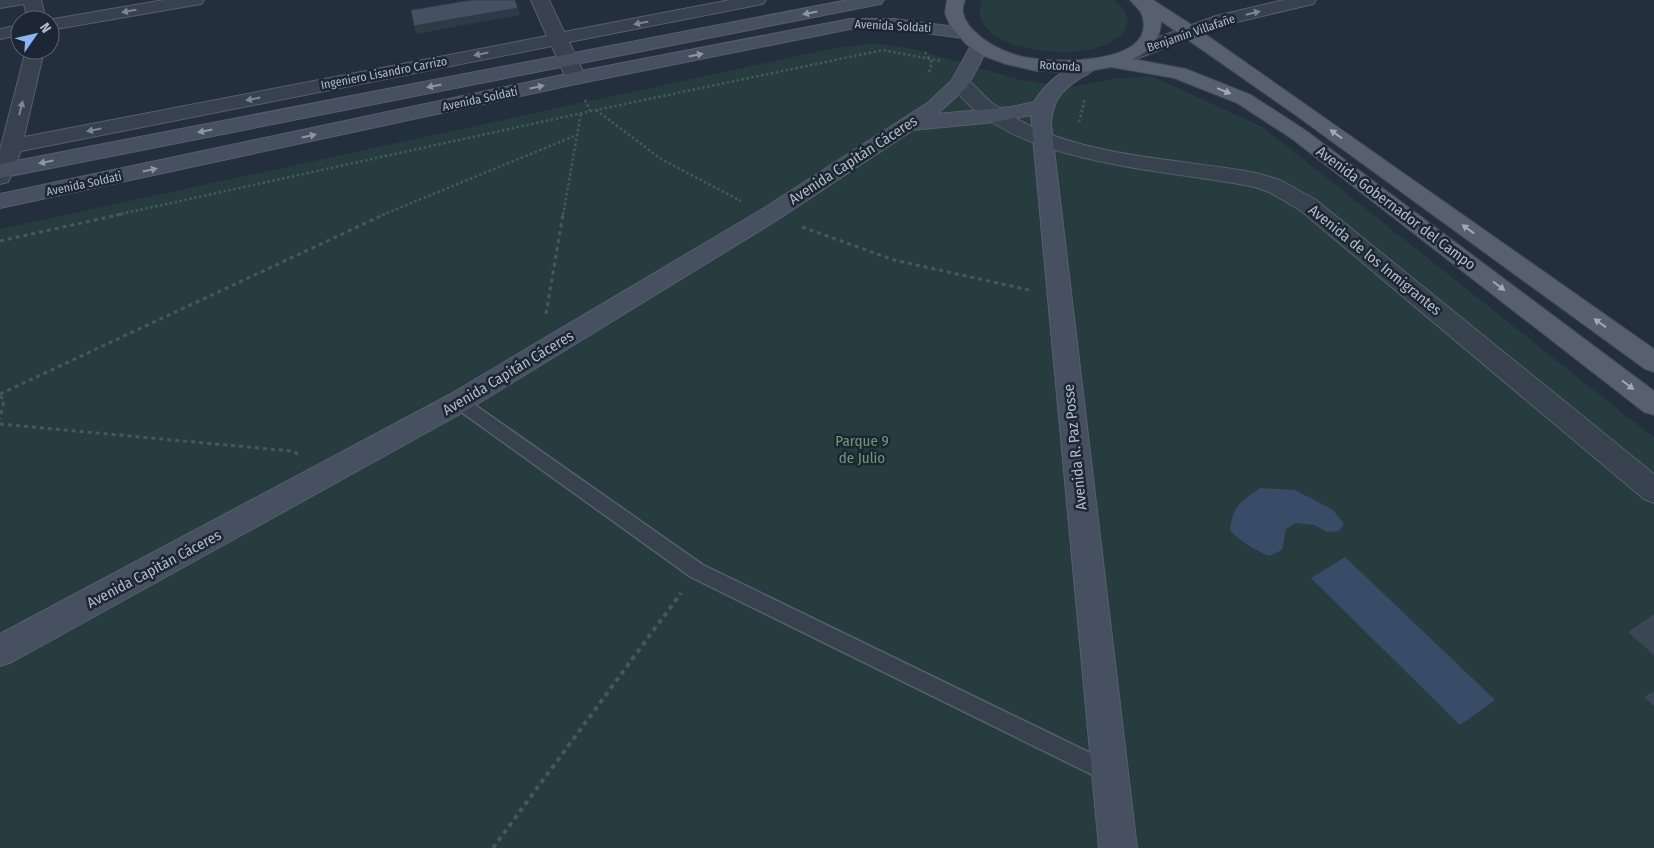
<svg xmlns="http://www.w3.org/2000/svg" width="1654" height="848" font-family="'Fira Sans Condensed',sans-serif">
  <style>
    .green { fill: #263c3f }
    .water { fill: #394c67 }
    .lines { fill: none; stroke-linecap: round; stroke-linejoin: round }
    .lane-casing { stroke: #565f6c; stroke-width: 3 }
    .street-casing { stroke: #565f6c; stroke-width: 2 }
    .secondary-casing { stroke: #565f6c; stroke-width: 2 }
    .primary-casing { stroke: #414a57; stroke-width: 2 }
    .path-far2 { stroke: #44595c; stroke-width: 2.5; stroke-dasharray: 2.5 2.5; stroke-linecap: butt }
    .path-far1 { stroke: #44595c; stroke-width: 3; stroke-dasharray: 4 4; stroke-linecap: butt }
    .path { stroke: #44595c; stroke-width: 4; stroke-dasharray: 4.5 4.5; stroke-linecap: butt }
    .lane { fill: #38414e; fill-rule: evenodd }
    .street { fill: #38414e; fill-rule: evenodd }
    .secondary { fill: #465061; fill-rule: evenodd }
    .primary { fill: #56606e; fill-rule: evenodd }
    .wall { fill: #3b4654 }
    .shaded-wall { fill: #303945 }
    .building { fill: #455162; stroke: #303945 }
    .oneway { fill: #7c8592 }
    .oneway2 { fill: #8e96a5 }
    .oneway3 { fill: #a1aab7 }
    .labels { text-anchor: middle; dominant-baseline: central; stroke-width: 5; stroke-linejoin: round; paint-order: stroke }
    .far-street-label { font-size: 12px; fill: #b4bcc9; stroke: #1d2633 }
    .street-label { font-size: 15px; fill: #b4bcc9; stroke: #1d2633 }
    .park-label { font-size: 15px; fill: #6b9a76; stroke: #1d2633 }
  </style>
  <rect width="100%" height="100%" fill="#242f3e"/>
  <g class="green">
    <path d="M982,0H1115L1124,9L1128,22C1126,26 1125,32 1121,35C1088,68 961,51 982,0Z"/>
    <path d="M873,43L914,49L1021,80L1072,87L1111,79L1152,76L1264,128L1654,438V848H0V229L830,49Z"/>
  </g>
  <g class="water">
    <path d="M1261,488L1295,490L1333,510L1344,524L1339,531L1327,532L1314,525L1296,523L1286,529L1282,550L1269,556C1254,549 1241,543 1230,530C1233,505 1241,501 1261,488Z"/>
    <path d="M1345,557L1495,700L1460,725L1311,578Z"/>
  </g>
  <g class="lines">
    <defs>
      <path id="lane" d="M459,396L465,398L703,565L1117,766L1121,773L1117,780L1110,784L1103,780L691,577L453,406L451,402L453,398Z"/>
      <g id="street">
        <path d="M0,0H41L46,20H28L24,4L0,8Z"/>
        <path d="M164,0H204L201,4L195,5L50,30V20H48Z"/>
        <path d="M531,0H549L564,32L730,0H766L763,4L757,5L569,42L586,78L583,82L576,84L569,82L566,78L552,46L21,151L8,182L0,184V150L26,50H44L24,137L547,36Z"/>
        <path d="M1284,0H1316L1313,4L1228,24L1141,57L1134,59L1127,57L1125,53L1127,49L1216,16Z"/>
        <path d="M20,25V35L0,39V29Z"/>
        <path d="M960,77C974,81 981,95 992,103C1010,115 1029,127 1049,134C1116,159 1187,160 1256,173L1280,180L1316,200L1654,474V503L1644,499L1300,210L1269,192L1255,187C1164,168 1008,167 950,83L953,79Z"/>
      </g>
      <g id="secondary">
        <path d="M848,0H884L881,4L875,5L0,178V164Z"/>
        <path d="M850,19H895L963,28L969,29L972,33L969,37L963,38L895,29H850L576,84L0,208V194L576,72Z"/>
        <path d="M980,40L987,42L989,46L967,87L937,114L1011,107L1034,102C1044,85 1072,58 1093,63L1096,67C1092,73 1085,75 1079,79C1061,91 1052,101 1051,124L1137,848H1099L1031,115L995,122L913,130L777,220L469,409L12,662L0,666V634L449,395L761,210L929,102L952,80L973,42Z"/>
      </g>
      <path id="primary" d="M947,0H965C960,11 964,19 971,28C983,41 999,50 1016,55C1042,64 1160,68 1142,15C1140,9 1134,5 1130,0H1153L1195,27L1654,349V372L1645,369L1297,116L1161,21C1161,39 1149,52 1133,59L1186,69L1251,95L1305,130L1654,391V415L1644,412L1291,138L1237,103L1174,78L1111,67L1084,72L1036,71L1006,64L984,56L966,44L950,25L945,13Z"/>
    </defs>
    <use href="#lane" class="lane-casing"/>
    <use href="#street" class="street-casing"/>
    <use href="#secondary" class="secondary-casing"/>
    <use href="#primary" class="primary-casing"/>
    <g class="path-far2">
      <path d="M925,52L932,63L928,75"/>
      <path d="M585,100L590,111"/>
      <path d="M596,110L661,159L741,201"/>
      <path d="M1079,122L1085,98"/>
      <path d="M116,215L596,110L883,50L941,61"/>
      <path d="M382,215L577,135"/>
      <path d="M563,215L581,113"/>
    </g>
    <g class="path-far1">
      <path d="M802,227L894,260L1029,290"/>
      <path d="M0,241L122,214"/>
      <path d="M546,314L563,214"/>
      <path d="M0,394L385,214"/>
      <path d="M0,396L4,400L0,419"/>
      <path d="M0,424L291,451L298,454"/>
    </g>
    <path class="path" d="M493,848L681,593"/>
    <use href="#lane" class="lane"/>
    <use href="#street" class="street"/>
    <use href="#secondary" class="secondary"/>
    <use href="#primary" class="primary"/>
  </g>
  <g class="wall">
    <path d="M1654,614V655L1628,632Z"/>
    <path d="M1654,691V706L1644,697Z"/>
  </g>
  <path class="shaded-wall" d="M518,8L520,15L416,34L414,26Z"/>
  <path class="building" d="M471,0H515L518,8L414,26L411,10Z"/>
  <defs><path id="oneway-solid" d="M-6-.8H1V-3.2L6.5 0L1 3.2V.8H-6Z" transform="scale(1.25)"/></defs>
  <g class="oneway">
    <use href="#oneway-solid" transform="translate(129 11) rotate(170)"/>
    <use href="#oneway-solid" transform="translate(1253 13) rotate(-13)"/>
    <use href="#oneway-solid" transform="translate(641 23) rotate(169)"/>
    <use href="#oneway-solid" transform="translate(481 54) rotate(169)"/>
    <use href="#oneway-solid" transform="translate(253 99) rotate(169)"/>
    <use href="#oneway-solid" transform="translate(21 108) rotate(-76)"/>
    <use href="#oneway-solid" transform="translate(94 130) rotate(169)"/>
  </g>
  <g class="oneway2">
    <use href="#oneway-solid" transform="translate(810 13) rotate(169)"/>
    <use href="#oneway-solid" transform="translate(696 55) rotate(-11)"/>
    <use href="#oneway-solid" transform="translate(434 86) rotate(169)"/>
    <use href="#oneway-solid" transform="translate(537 87) rotate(-12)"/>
    <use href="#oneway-solid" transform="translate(205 131) rotate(169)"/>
    <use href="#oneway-solid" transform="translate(309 136) rotate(-12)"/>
    <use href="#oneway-solid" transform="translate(46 162) rotate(169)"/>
    <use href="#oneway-solid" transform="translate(150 170) rotate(-12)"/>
  </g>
  <g class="oneway3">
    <use href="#oneway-solid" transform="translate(1224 91) rotate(22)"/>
    <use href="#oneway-solid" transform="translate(1336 134) rotate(-144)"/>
    <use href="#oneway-solid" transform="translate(1468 229) rotate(-144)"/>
    <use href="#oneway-solid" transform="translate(1499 286) rotate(37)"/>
    <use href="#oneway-solid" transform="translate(1600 323) rotate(-144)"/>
    <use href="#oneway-solid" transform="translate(1628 385) rotate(37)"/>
  </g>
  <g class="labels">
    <g class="far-street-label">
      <text transform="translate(893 26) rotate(3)">Avenida Soldati</text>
      <text transform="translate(1191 33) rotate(-19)">Benjamín Villafañe</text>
      <text transform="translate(1060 66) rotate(3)">Rotonda</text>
      <text transform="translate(384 73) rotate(-11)">Ingeniero Lisandro Carrizo</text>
      <text transform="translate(480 99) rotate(-12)">Avenida Soldati</text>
      <text transform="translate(84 184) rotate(-12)">Avenida Soldati</text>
    </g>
    <g class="street-label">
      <text transform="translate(853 160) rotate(-33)">Avenida Capitán Cáceres</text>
      <text transform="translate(1396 208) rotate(37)">Avenida Gobernador del Campo</text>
      <text transform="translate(1375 260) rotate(39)">Avenida de los Inmigrantes</text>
      <text transform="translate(508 373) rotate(-31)">Avenida Capitán Cáceres</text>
      <text transform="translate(1075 447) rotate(-96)">Avenida R. Paz Posse</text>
      <text transform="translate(154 569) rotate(-28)">Avenida Capitán Cáceres</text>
    </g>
    <g class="park-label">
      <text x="862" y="441">Parque 9<tspan x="862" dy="17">de Julio</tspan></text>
    </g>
  </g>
  <g transform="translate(35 35) rotate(56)"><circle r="24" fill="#1d2633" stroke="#59626f"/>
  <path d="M0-4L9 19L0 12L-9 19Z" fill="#8ab4f8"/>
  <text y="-8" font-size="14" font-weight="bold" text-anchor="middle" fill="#b4bcc9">N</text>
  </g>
</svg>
